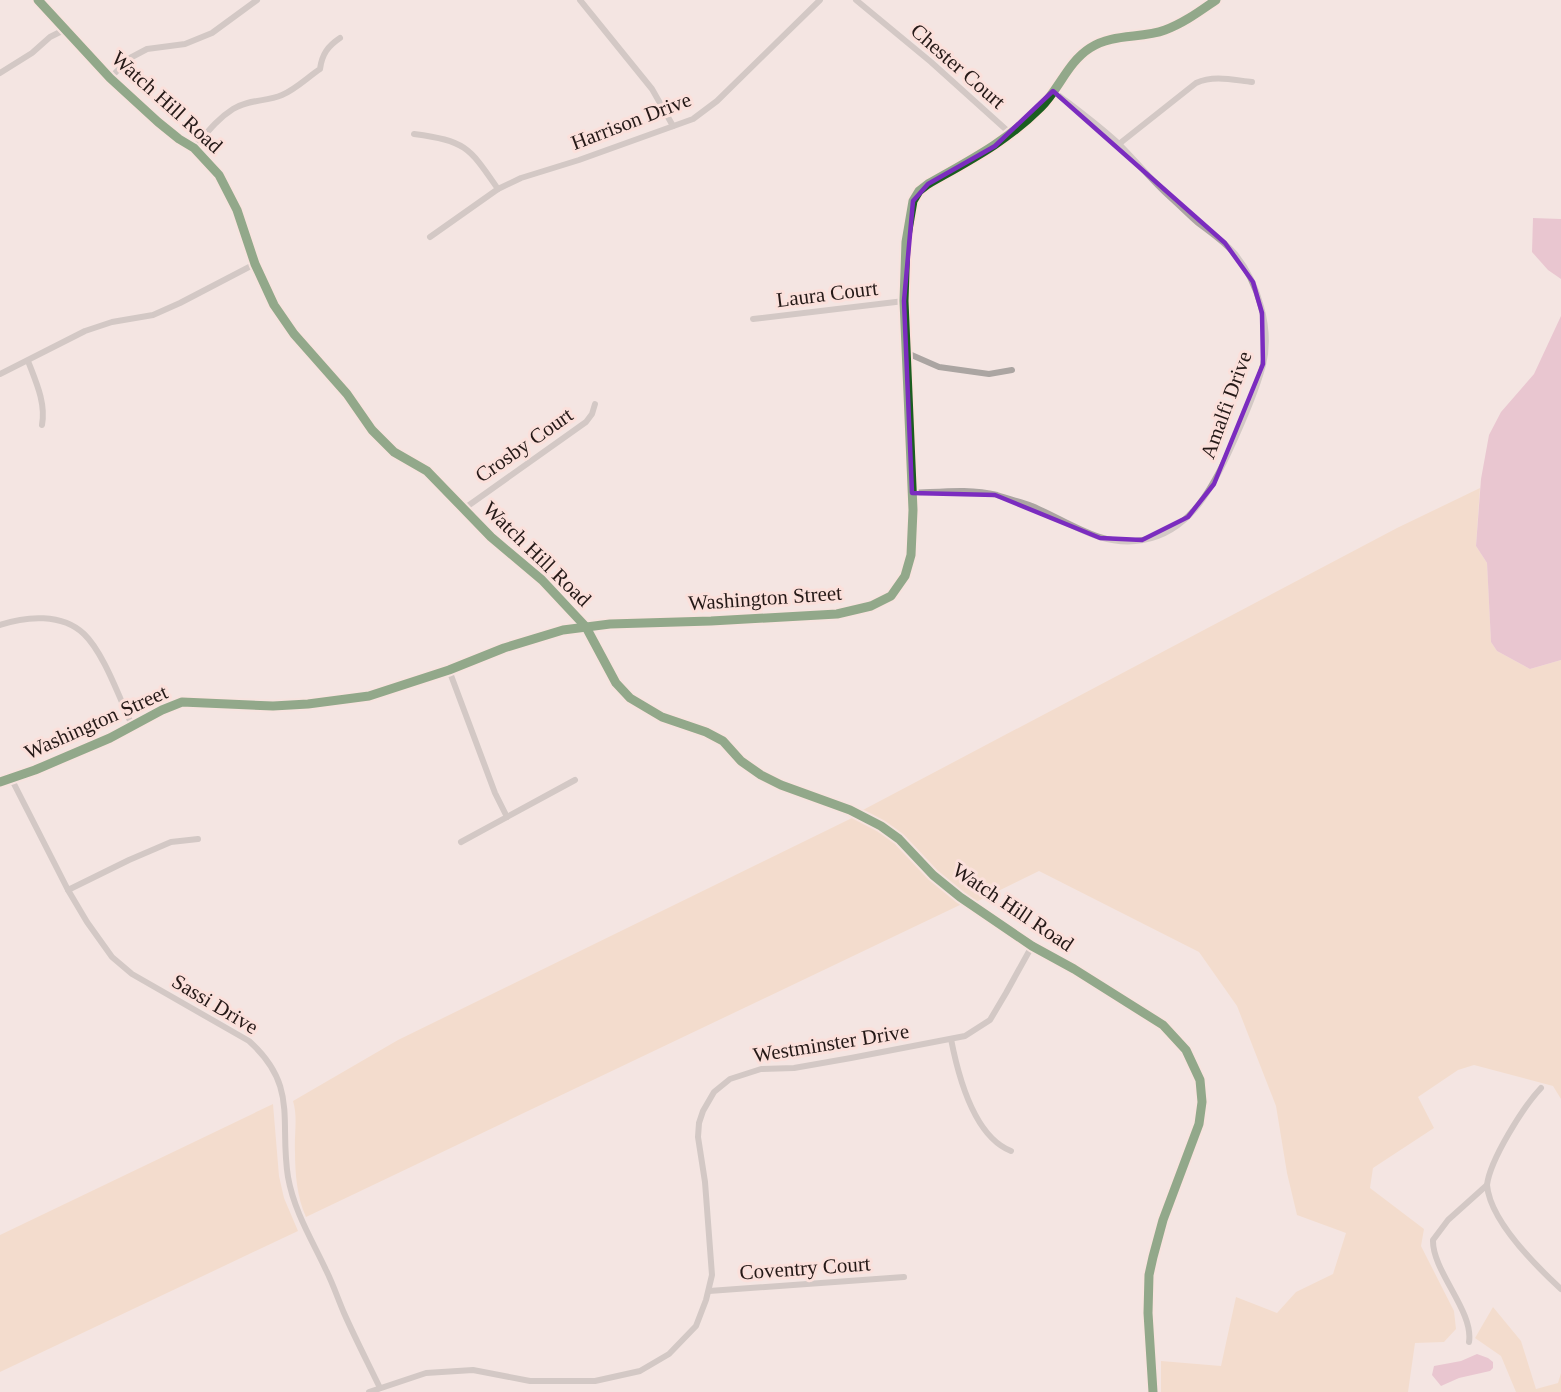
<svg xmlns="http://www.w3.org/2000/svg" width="1561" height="1392" font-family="Georgia,serif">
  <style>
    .green { fill: #f2d1b4 }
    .water { fill: #dca0bb }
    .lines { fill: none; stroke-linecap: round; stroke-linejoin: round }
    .minor { stroke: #aba5a2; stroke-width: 6 }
    .tertiary { stroke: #aba5a2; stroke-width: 8 }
    .cycleway-casing { stroke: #fbe0db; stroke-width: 13 }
    .cycleway { stroke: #1b5e20; stroke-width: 9 }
    .marked { fill: none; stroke: #7b2cbf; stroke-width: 4.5; stroke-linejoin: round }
    .labels { text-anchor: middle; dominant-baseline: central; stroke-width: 6; stroke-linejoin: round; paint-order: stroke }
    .street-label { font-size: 21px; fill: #251917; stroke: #fbe0db }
  </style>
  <rect width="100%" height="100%" fill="#f4e5e2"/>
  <g class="green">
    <path d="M1480,488L1476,546L1487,563L1491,642L1497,651L1530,669L1561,660V1099L1553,1086L1474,1065L1458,1070L1418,1097L1434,1128L1373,1168L1370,1188L1424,1229L1421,1246L1454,1311L1456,1329L1444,1342L1415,1343L1408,1392H1161V1361L1221,1366L1236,1297L1277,1313L1296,1292L1333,1274L1346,1233L1297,1215L1287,1173L1276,1106L1237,1006L1199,952L1039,871L976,902L935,869L901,833L861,811L1397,528Z"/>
    <path d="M854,817L890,838L935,883L962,904L306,1217C297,1198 295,1173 295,1152C294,1135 298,1117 293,1101L398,1040Z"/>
    <path d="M273,1104L279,1176L284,1198L298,1231L0,1372V1235Z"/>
    <path d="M1493,1307L1521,1341L1536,1389L1558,1383L1561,1373V1392H1516L1501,1356L1475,1338Z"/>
  </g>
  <g class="water">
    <path d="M1533,218L1561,219V279L1548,270L1532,252Z"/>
    <path d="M1561,316V660L1530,669L1497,651L1491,642L1487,563L1476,546L1481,479L1489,435L1501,412L1534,374Z"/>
    <path d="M1477,1354L1488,1358L1493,1362V1368L1490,1371L1459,1378L1441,1386L1432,1375L1434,1366L1461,1361Z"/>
  </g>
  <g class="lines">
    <g class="minor">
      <path d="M580,0L652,89L673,126"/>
      <path d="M856,0L931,62L1011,134"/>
      <path d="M0,73L32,53L50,37L66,29"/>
      <path d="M110,78L130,58L147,49L185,44L212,33L257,0"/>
      <path d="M414,134C466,141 469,147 498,189"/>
      <path d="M1119,144L1196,83C1214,75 1233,80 1252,82"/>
      <path d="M194,148C206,134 217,119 233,109C249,99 266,102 282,95C296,89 308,77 320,69C322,54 328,46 340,38"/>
      <path d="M430,237L498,189L521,178L579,160L693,119L717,101L820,0"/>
      <path d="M753,319L904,301"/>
      <path d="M907,353L939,367L989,374L1012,370"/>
      <path d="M28,361C36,382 46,403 42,425"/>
      <path d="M0,374L85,331L112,322L153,315L180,303L255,264"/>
      <path d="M912,493C940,492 970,488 997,495C1009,499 1021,502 1032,506C1068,521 1101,548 1143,540C1188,532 1210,492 1228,454C1240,428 1256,392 1263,365C1272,329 1258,282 1235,254C1224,241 1210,232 1197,222C1188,214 1179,205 1170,197C1152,181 1137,162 1120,145C1099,125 1075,108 1053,91"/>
      <path d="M465,508L586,422L592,414L595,404"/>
      <path d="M0,625C26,616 62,613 84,634C104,653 120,700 132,725"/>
      <path d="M449,670L495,793L507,817"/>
      <path d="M11,778L68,890L87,922L112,957L132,974L249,1041C299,1086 279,1121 288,1177C294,1211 312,1240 326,1270C333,1284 338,1299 344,1313C355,1338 368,1363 380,1388"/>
      <path d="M461,842L575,780"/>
      <path d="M68,890L129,860L171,842L198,839"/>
      <path d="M951,1039C958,1075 973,1136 1011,1151"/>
      <path d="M1487,1185C1490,1221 1536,1266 1561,1289"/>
      <path d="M709,1291L904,1277"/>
      <path d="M1469,1342C1474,1311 1432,1271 1433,1240L1448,1220L1487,1185C1490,1160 1523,1107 1541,1088"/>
      <path d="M369,1392L426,1373L473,1370L530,1381H595L640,1371L669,1354L696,1326L706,1300L712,1275L705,1182L698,1137L699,1123L703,1111L714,1092L730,1079L761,1069L794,1068L851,1058L965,1036L990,1020L1006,993L1032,946"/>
    </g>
    <g class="tertiary">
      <path d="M38,0L110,78L158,122L179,139L194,148L219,175L237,210L255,264L274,305L294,334L347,394L372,430L394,452L427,471L491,537L542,580L586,627L616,683L630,698L662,717L706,732L723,741L741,761L761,775L781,785L850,810L881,826L899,839L933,875L960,897L1032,946L1074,969L1163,1025L1186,1050L1200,1080L1202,1102L1199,1124L1163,1220L1153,1257L1149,1275L1148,1313L1153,1392"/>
      <path d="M0,782L35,770L110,738L162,710L182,702L273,706L308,704L369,696L449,670L504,648L563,630L610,624L711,621L837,614L871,606L891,596L905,576L911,555L913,510L904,301L906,242L913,201L919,191L928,184C970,160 1006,142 1041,107C1059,89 1068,62 1090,48C1113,33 1141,39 1165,30C1184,23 1200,11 1216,0"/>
    </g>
    <defs>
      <g id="cycleway">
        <path d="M38,0L110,78L158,122L179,139L194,148L219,175L237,210L255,264L274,305L294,334L347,394L372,430L394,452L427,471L491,537L542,580L586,627L616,683L630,698L662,717L706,732L723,741L741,761L761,775L781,785L850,810L881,826L899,839L933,875L960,897L1032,946L1074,969L1163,1025L1186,1050L1200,1080L1202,1102L1199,1124L1163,1220L1153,1257L1149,1275L1148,1313L1153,1392"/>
        <path d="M0,782L35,770L110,738L162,710L182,702L273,706L308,704L369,696L449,670L504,648L563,630L610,624L711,621L837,614L871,606L891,596L905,576L911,555L913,510L904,301L906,242L913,201L919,191L928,184C970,160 1006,142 1041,107C1059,89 1068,62 1090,48C1113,33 1141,39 1165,30C1184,23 1200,11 1216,0"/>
      </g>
    </defs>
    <use href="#cycleway" class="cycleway-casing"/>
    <use href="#cycleway" class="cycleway"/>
  </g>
  <path d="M0 0H1561V1392H0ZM1053,91L1225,243L1253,282L1262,313L1263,364L1214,484L1188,517L1142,540L1100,538L995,495L912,493L904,301L913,201L928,184L995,146Z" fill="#f4e5e2" fill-opacity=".55" fill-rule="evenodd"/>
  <path class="marked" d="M1053,91L1225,243L1253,282L1262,313L1263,364L1214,484L1188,517L1142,540L1100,538L995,495L912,493L904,301L913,201L928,184L995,146Z"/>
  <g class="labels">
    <g class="street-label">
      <text transform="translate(958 66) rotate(41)">Chester Court</text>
      <text transform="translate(167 102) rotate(42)">Watch Hill Road</text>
      <text transform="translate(631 121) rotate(-21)">Harrison Drive</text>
      <text transform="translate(827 294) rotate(-7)">Laura Court</text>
      <text transform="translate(1226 405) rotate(-70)">Amalfi Drive</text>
      <text transform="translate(524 445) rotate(-35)">Crosby Court</text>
      <text transform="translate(537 554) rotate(44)">Watch Hill Road</text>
      <text transform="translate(765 598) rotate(-4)">Washington Street</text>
      <text transform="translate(96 722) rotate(-24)">Washington Street</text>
      <text transform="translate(1013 907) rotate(34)">Watch Hill Road</text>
      <text transform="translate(215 1004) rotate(31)">Sassi Drive</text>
      <text transform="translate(831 1043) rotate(-9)">Westminster Drive</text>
      <text transform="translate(805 1268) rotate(-4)">Coventry Court</text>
    </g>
  </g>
</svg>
